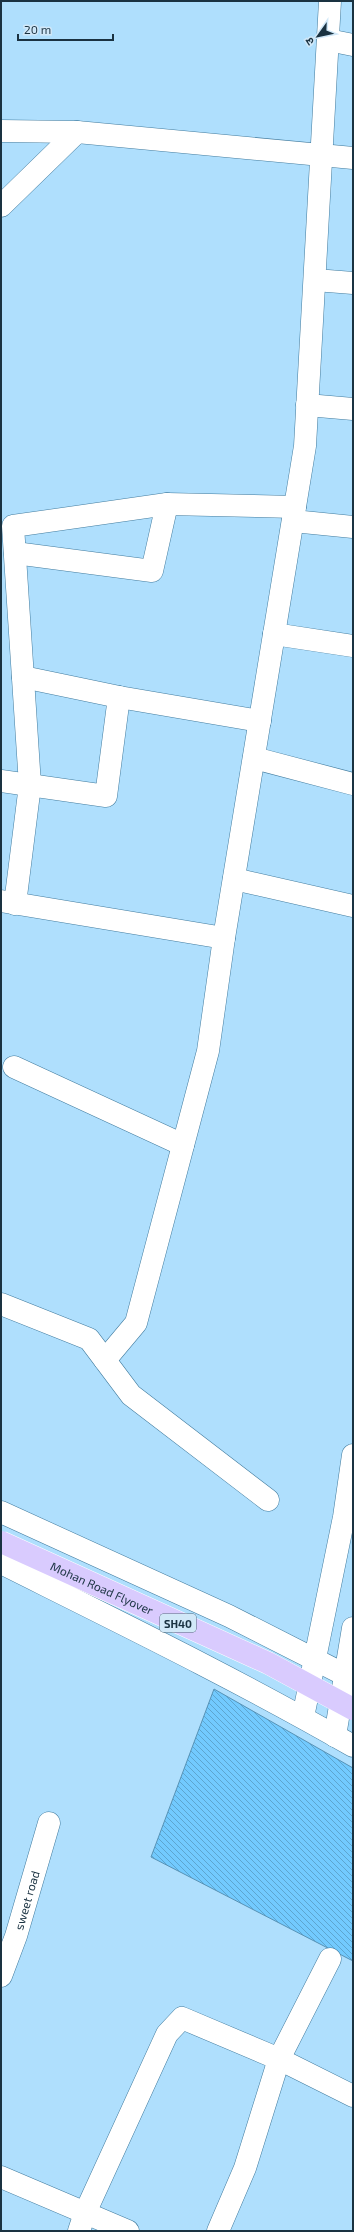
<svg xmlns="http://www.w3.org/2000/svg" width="354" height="2232" font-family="'Exo 2','Noto Sans Devanagari',sans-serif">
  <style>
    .building { fill: url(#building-back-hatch); stroke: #5792b5 }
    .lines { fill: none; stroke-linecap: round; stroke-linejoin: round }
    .minor-casing { stroke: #427c9f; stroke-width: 23 }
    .minor { stroke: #fff; stroke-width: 22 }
    .major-bridge-casing { stroke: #fff; stroke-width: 23; stroke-linecap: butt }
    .major-bridge { stroke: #d9cbfe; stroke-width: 22 }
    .labels { text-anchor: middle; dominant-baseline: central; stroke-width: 4; stroke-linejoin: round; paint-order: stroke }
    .shield { fill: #d1e8f8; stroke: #516978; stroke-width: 1 }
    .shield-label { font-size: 11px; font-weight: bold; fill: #1a3241 }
    .street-label { font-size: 12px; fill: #1a3241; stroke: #d1e8f8 }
  </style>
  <defs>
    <pattern id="building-back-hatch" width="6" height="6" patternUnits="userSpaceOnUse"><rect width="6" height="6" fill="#72cafe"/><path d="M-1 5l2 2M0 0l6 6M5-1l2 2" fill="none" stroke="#5da5cf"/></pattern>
  </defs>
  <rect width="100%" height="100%" fill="#afdffd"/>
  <path class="building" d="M214,1689L353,1768V1961L151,1857Z"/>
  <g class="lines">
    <defs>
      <g id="minor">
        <path d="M328,40L353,45"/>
        <path d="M1,131L77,132L353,158"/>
        <path d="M1,206L77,132"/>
        <path d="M315,280L353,283"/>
        <path d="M307,405L353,409"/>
        <path d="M293,521L353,527"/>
        <path d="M15,553L152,571L167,504"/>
        <path d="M274,634L353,646"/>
        <path d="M23,677L119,697L260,721"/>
        <path d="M254,758L353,784"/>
        <path d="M1,781L106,796L119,697"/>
        <path d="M234,879L353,906"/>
        <path d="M1,901L224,938"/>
        <path d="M15,904L30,785L13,526L167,504L295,507"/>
        <path d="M14,1067L183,1145"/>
        <path d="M1,1304L89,1339L131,1395L268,1500"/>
        <path d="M105,1360L136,1323L208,1051L224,938L305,446L330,1"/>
        <path d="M1,1512L229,1616L353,1679"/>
        <path d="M1,1563C119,1622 238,1680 353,1746"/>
        <path d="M303,1717L344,1517L353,1455"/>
        <path d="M335,1736L353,1628"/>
        <path id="s1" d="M1,1976L16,1936L49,1823"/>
        <path d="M1,2177L128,2231"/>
        <path d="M79,2231L85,2213L167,2034L182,2018L279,2059L353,2096"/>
        <path d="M218,2231L245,2168L279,2059L330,1959"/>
      </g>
    </defs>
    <use href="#minor" class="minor-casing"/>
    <use href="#minor" class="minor"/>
    <defs>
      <g id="major-bridge">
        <path id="s2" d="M1,1542L268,1663L353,1709"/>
      </g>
    </defs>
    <use href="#major-bridge" class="major-bridge-casing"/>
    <use href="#major-bridge" class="major-bridge"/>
  </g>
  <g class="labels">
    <rect class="shield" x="160" y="1614" width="36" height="18" rx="3"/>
    <g class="shield-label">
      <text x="178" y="1623">SH40</text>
    </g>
    <g class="street-label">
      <text stroke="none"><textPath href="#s2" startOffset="111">Mohan Road Flyover</textPath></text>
      <text stroke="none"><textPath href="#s1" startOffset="80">sweet road</textPath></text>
    </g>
  </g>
  <rect width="354" height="2232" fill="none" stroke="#1a3241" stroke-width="4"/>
  <g transform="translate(318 36) rotate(237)" stroke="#d1e8f8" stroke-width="3" paint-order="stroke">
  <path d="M0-3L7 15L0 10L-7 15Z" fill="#1a3241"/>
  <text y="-6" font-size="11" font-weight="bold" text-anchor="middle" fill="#1a3241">उ</text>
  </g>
  <path d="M18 34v6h95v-6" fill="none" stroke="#1a3241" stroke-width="2"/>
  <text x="24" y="34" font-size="12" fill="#1a3241" stroke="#d1e8f8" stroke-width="3" paint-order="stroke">20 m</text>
</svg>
